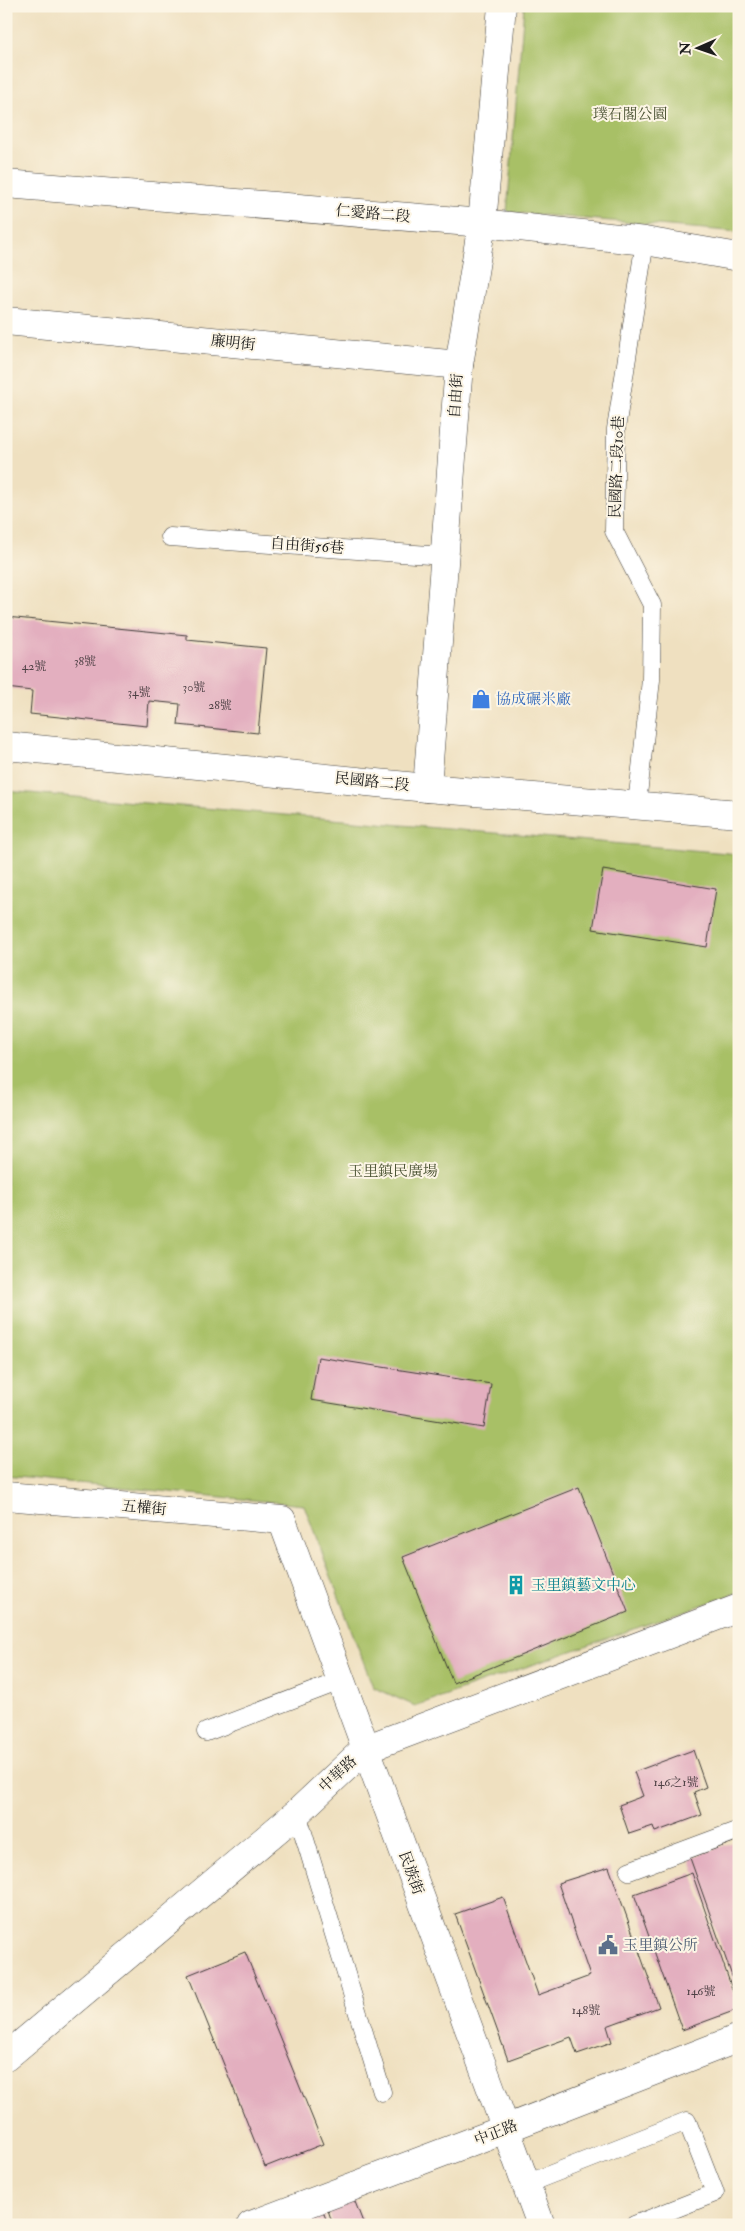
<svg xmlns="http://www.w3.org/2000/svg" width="745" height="2231" font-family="'IM FELL Double Pica','Noto Serif TC',serif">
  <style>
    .green { fill: #a8c066; stroke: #626e41 }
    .building { fill: #e3afbf }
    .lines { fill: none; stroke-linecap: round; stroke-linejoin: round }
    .lane-casing { stroke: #3c3935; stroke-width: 19 }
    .street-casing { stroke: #3c3935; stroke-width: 29 }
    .lane { stroke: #fff; stroke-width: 18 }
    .street { stroke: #fff; stroke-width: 28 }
    .labels { text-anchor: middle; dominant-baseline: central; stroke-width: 4; stroke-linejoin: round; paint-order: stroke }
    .number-label { font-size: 12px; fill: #4e4145 }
    .park-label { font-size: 15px; fill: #4d5536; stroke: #fcf5e5 }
    .street-label { font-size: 15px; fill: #1c1c1c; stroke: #fcf5e5 }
    .shop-label { font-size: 15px; fill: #366cbe; stroke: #fcf5e5; text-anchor: start }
    .culture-label { font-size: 15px; fill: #0d838f; stroke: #fcf5e5; text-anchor: start }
    .service-label { font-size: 15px; fill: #4e5e75; stroke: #fcf5e5; text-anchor: start }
  </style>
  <rect width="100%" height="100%" fill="#fcf5e5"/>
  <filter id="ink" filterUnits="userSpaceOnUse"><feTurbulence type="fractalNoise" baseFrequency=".02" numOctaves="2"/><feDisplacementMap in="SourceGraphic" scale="10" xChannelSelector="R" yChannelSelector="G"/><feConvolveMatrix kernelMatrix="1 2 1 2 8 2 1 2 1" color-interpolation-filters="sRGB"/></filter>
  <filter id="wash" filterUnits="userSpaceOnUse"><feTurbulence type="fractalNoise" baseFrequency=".0096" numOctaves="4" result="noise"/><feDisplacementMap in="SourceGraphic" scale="20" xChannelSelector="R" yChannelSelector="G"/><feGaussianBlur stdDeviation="1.12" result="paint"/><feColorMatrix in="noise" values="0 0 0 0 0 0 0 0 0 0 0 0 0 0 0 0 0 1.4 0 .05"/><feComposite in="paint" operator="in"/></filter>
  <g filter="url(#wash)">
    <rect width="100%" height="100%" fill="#efe0c0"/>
    <g class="green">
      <path d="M524,6H739V232L507,212Z"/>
      <path d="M6,791L739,854V1592L415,1706L373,1687L304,1505L6,1476Z"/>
    </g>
    <g id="blocks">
      <g class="building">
        <path d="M6,617L187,635V640L266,648L258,733L178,725L180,704L149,701L147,726L30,714L32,691L6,688Z"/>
        <path d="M603,870L716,889L707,947L593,929Z"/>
        <path d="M318,1357L491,1384L484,1428L311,1400Z"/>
        <path d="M579,1487L628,1612L453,1683L403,1557Z"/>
        <path d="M693,1750L706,1787L694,1792L702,1815L655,1832L653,1826L629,1834L619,1805L643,1796L634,1772Z"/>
        <path d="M739,1840V1993H738L690,1858Z"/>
        <path d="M609,1867L659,2007L607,2026L612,2042L577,2054L571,2037L508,2060L455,1914L503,1897L538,1995L590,1976L558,1883Z"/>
        <path d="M692,1873L739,2009L682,2030L634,1894Z"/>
        <path d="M245,1952L323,2144L265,2167L188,1975Z"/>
        <path d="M352,2194L364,2225H333L326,2204Z"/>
        <path d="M322,2208L328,2225H300L297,2218Z"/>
      </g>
    </g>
  </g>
  <g filter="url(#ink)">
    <use href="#blocks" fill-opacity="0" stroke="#3c3935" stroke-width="1"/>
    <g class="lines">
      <defs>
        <g id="lane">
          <path d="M170,537L444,556"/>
          <path d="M637,804L651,680L652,605L614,531L616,429L645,241"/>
          <path d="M206,1732L340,1681"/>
          <path d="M297,1813L382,2092"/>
          <path d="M629,1871L739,1830"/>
          <path d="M526,2184L687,2121L715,2193L634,2225"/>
        </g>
        <g id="street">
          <path d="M6,184L482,223L645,241L739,257"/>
          <path d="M6,321L459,365"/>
          <path d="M6,746L427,788L739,814"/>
          <path d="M427,788L459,365L482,223L502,6"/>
          <path d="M6,1496L282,1520L541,2225"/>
          <path d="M6,2057L297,1813L365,1749L739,1608"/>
          <path d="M251,2225L505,2129L739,2038"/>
        </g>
      </defs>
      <use href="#lane" class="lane-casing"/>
      <use href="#street" class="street-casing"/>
      <use href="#lane" class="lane"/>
      <use href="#street" class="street"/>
    </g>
  </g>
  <defs>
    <symbol id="shop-bare" viewBox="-9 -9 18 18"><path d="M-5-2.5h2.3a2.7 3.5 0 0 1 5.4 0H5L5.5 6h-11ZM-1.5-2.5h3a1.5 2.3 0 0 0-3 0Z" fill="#3f7fe0" stroke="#fcf5e5" stroke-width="2.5" paint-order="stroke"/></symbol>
    <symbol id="building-bare" viewBox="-9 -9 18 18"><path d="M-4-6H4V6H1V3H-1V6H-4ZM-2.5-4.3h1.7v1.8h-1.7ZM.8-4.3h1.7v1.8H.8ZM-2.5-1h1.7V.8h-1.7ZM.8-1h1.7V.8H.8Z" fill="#0f9aa8" stroke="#fcf5e5" stroke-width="2.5" paint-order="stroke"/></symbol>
    <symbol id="civic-bare" viewBox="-9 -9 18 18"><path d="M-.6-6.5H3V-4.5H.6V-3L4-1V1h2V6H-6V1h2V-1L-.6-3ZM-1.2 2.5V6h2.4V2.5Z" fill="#5c6f8a" stroke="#fcf5e5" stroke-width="2.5" paint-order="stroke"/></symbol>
  </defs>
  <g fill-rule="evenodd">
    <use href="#shop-bare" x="467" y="685" width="28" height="28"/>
    <use href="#building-bare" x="502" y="1571" width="28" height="28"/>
    <use href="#civic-bare" x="594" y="1931" width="28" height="28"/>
  </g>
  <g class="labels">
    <g class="number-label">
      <text x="85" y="661">38號</text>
      <text x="34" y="666">42號</text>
      <text x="194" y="687">30號</text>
      <text x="139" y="692">34號</text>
      <text x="220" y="705">28號</text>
      <text x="676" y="1782">146之1號</text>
      <text x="701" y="1991">146號</text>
      <text x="586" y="2010">148號</text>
    </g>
    <g class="park-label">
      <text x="630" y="114">璞石閣公園</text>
      <text x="393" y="1171">玉里鎮民廣場</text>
    </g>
    <g class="street-label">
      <text transform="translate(373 214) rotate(5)">仁愛路二段</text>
      <text transform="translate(233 343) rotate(6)">廉明街</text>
      <text transform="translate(456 396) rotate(-86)">自由街</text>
      <text transform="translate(617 467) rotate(-88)">民國路二段10巷</text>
      <text transform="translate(307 546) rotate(4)">自由街56巷</text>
      <text transform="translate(372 782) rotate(6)">民國路二段</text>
      <text transform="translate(144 1508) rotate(5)">五權街</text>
      <text transform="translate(338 1774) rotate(-43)">中華路</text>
      <text transform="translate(411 1873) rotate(70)">民族街</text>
      <text transform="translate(496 2133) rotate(-21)">中正路</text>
    </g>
    <g class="shop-label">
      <text x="496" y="699">協成碾米廠</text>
    </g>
    <g class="culture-label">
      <text x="531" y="1585">玉里鎮藝文中心</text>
    </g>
    <g class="service-label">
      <text x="623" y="1945">玉里鎮公所</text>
    </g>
  </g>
  <rect width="745" height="2231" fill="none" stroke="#fcf5e5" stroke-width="25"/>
  <g transform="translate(698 48) rotate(268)" stroke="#fcf5e5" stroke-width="4" paint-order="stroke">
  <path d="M0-4L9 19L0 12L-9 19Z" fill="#1c1c1c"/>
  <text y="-8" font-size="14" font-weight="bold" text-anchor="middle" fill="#1c1c1c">N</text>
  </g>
</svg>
